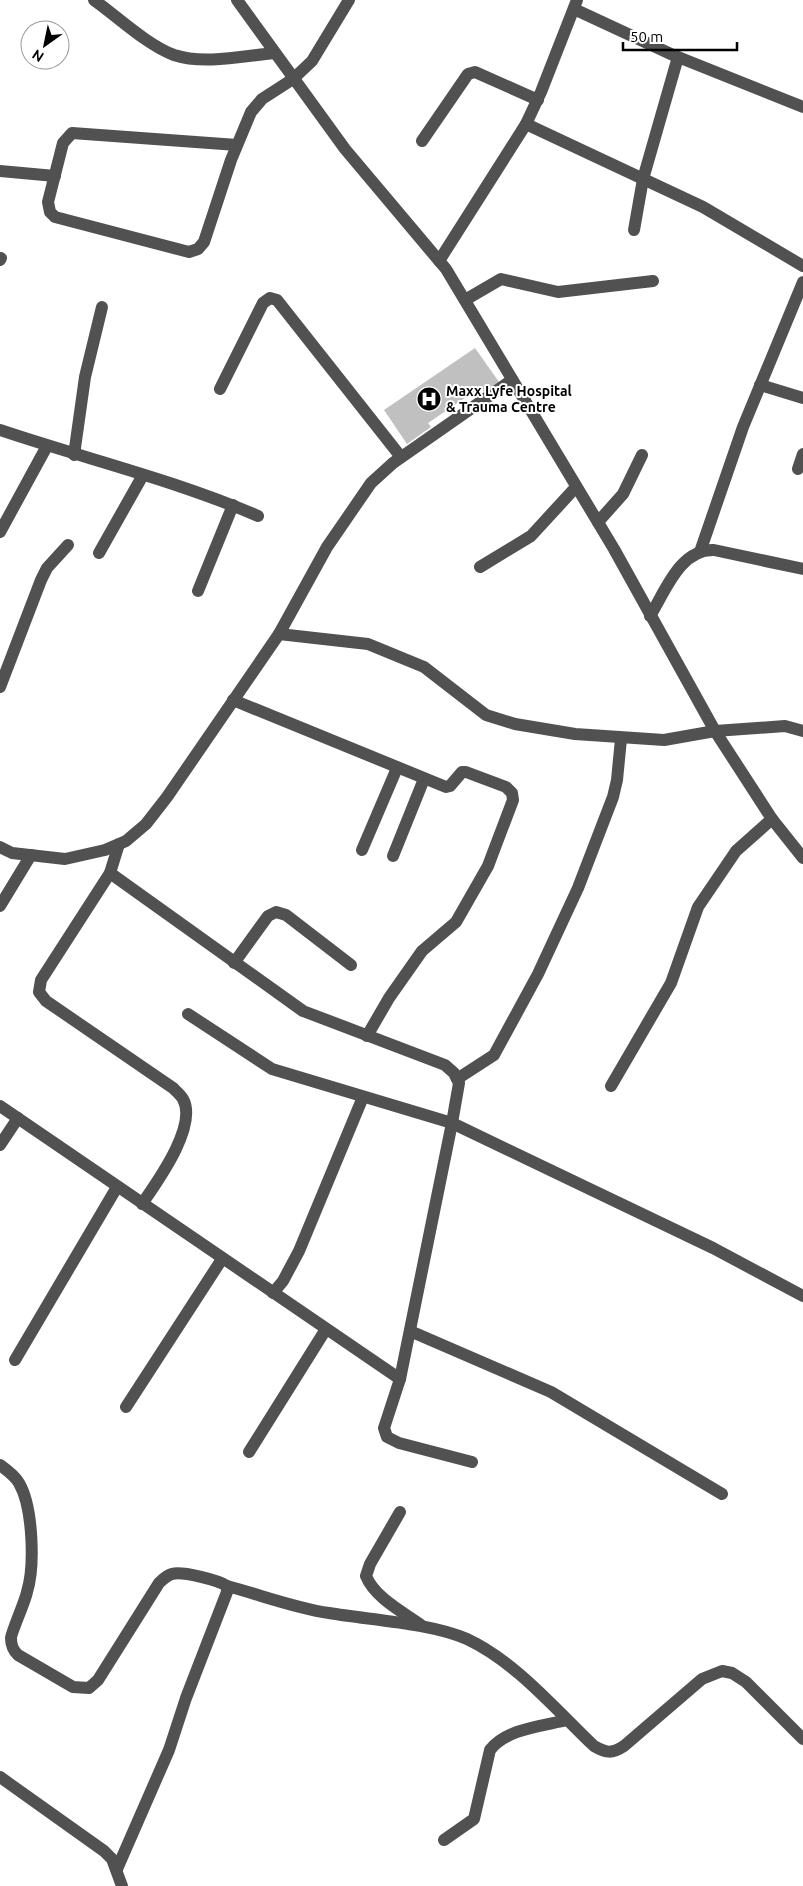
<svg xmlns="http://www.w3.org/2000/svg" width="803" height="1886" font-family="Ubuntu,sans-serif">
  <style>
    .building { fill: #c0c0c0 }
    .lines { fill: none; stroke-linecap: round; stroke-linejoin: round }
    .minor { stroke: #515151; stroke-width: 12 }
    .labels { text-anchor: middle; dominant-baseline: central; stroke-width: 4; stroke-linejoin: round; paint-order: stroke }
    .poi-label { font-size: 14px; font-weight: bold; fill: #000; stroke: #fff; text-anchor: start }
  </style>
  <rect width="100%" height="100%" fill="#fff"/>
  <path class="building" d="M475,348L499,382L484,392L481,387L428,423L431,427L407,444L384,410Z"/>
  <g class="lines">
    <g class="minor">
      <path d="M94,0C118,17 147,45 174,55C204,65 243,56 274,53"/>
      <path d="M237,0L345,149L446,269L614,549L715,731L772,819L803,858"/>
      <path d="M574,9L673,55L803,107"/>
      <path d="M526,124L703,207L803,266"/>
      <path d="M422,141L468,74L475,72L538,100"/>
      <path d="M237,145L72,133L63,143L48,202L50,212L55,217L189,252L198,249L204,242L231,160L251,112L262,99L293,79L312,61L349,0"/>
      <path d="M0,171L55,176"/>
      <path d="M634,230L643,179L678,57"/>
      <path d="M0,260L1,258"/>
      <path d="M439,261L526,124L541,92L577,0"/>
      <path d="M465,300L501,279L558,292L653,281"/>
      <path d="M760,385L803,398"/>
      <path d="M220,389L263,303L270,298L277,300L401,457"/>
      <path d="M0,430C86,459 175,480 258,516"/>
      <path d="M74,455L85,377L102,307"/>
      <path d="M798,469L803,454"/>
      <path d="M598,522L623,494L642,455"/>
      <path d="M0,532L47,446"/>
      <path d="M701,549L743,427L803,282"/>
      <path d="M99,553L143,475"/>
      <path d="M480,567L531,536L576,487"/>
      <path d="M198,591L233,505"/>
      <path d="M650,616C666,590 680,549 714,550L803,569"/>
      <path d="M279,634L368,644L424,667L486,715L515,724L575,734L664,740L715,731L785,726L803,731"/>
      <path d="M0,687L41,580L47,568L68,545"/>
      <path d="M233,700L446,787L450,786L462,772H466L506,787L512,793L513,800L488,866L456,922L422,951L389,998L367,1036"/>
      <path d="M119,844L110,873L41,980L39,992L46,1001L173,1088C176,1091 181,1095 183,1099C198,1126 157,1182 142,1204"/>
      <path d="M0,847L12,853L65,859L105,850L126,841L146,824L167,797L279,634L327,547L371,483L393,463L512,380"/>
      <path d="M362,850L397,768"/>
      <path d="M393,856L424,779"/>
      <path d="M110,873L303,1011L445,1065L454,1073L459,1083L452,1123L400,1379L384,1428L387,1437L399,1443L472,1462"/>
      <path d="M0,906L31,855"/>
      <path d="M234,963L268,916L276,912L286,915L351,965"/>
      <path d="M188,1014L272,1069L452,1123L713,1248L803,1296"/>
      <path d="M457,1079L494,1055L538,974L578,888L613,797L617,780L621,739"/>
      <path d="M611,1086L671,983L698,907L736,851L772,819"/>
      <path d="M0,1106L400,1379"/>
      <path d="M0,1145L18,1118"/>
      <path d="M273,1293L283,1281L299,1251L363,1097"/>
      <path d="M410,1331L551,1392L722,1494"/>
      <path d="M15,1360L117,1187"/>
      <path d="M126,1407L222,1259"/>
      <path d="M249,1452L326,1329"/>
      <path d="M0,1465C7,1470 15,1476 19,1483C33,1507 35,1566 27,1592C25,1602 11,1633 11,1638C11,1646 13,1650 18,1655L73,1687L89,1688L98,1680L159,1583C163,1579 167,1575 172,1574C182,1571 218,1580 227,1586V1592L186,1698L169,1750L117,1869"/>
      <path d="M400,1512L370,1564L366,1576C375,1598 403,1612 421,1625"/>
      <path d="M227,1586C261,1595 295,1608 329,1613C370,1620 431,1623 467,1639C516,1662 555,1709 594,1746C606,1753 612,1754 624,1746L702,1679L722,1671L732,1673L746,1682L803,1739"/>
      <path d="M0,1777L104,1851L112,1859L122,1886"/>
      <path d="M444,1840L474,1819L490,1750C506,1729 542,1726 567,1720"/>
    </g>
  </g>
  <defs>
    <symbol id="hospital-disc" viewBox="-11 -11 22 22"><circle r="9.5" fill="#000" stroke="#fff"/><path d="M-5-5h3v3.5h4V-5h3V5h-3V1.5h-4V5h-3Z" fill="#fff"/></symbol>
  </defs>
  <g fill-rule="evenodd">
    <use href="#hospital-disc" x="415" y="385" width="28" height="28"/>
  </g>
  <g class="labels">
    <g class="poi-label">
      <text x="446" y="391">Maxx Lyfe Hospital<tspan x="446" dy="16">&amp; Trauma Centre</tspan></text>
    </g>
  </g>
  <g transform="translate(45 45) rotate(213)"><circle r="24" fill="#ffffff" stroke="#999999"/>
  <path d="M0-4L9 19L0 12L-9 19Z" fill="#000000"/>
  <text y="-8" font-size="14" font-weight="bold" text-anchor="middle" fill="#000000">N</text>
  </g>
  <path d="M623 42v8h114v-8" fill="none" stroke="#000000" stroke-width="2.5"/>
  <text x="630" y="42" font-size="15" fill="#000000" stroke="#ffffff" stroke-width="4" paint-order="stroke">50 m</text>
</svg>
